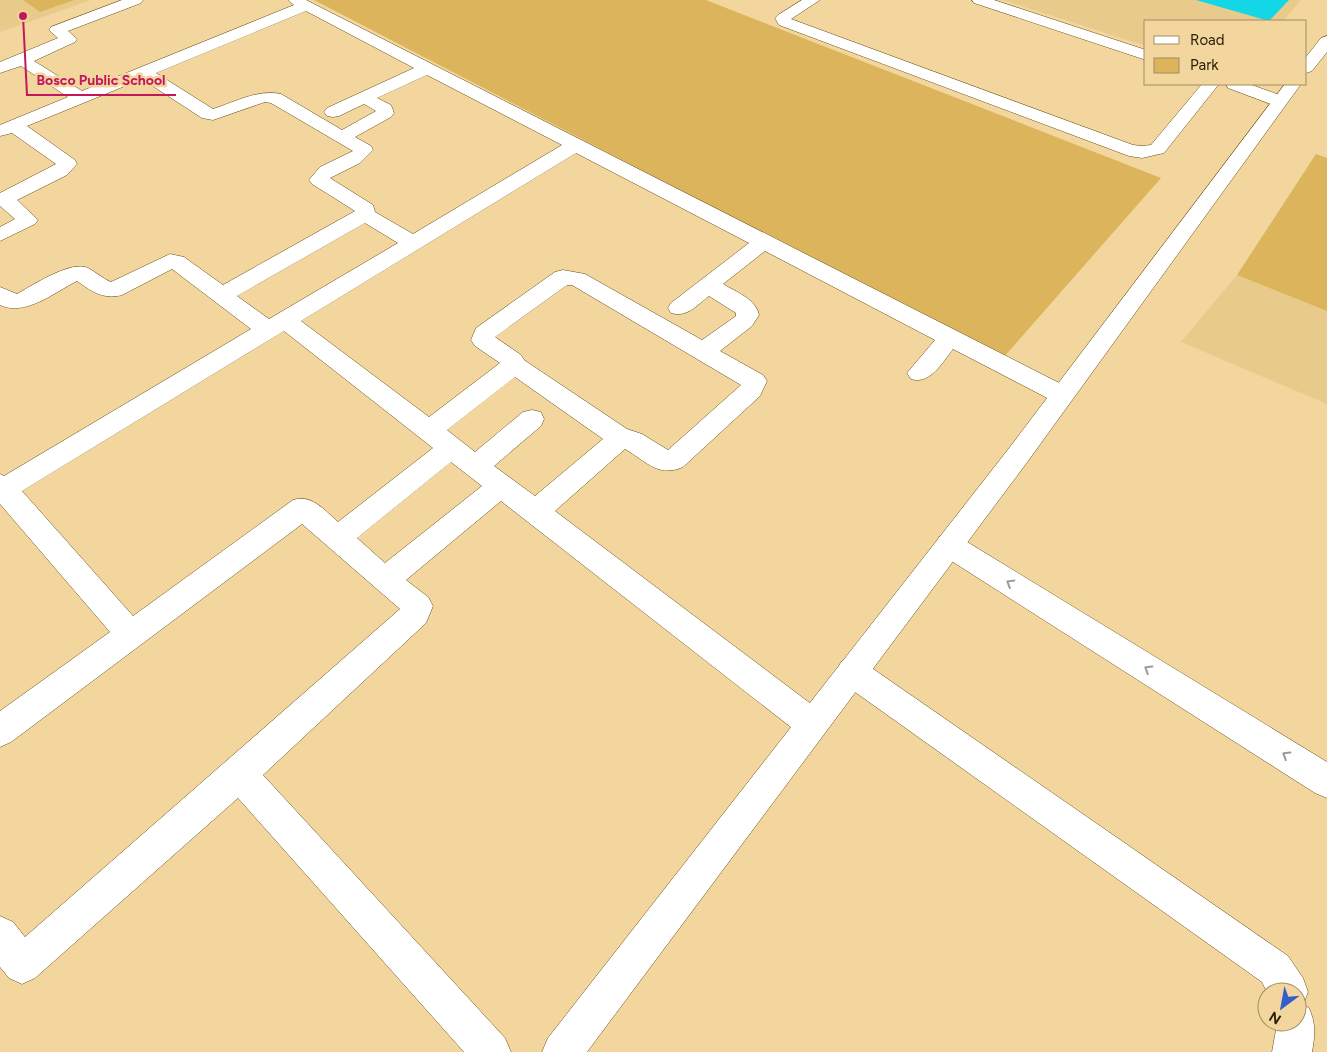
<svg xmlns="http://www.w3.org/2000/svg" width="1327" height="1052" font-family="Figtree,sans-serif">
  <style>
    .built { fill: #e8ca8a }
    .green { fill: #dbb45c }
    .water { fill: #13d6e7 }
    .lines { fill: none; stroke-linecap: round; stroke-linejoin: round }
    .street-casing { stroke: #654e15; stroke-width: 1 }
    .secondary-casing { stroke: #654e15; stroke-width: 1 }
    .street { fill: #fff; fill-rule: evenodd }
    .secondary { fill: #fff; fill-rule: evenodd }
    .oneway { stroke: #9f9b90 }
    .leader { fill: none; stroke: #c2185b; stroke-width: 2 }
    .callout-dot { fill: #c2185b; stroke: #f2d69e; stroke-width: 2 }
    .callout-label { font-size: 14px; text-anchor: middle; font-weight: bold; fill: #c2185b; stroke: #f2d69e; stroke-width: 5; stroke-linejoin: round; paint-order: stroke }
  </style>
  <rect width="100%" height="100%" fill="#f2d69e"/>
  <g class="built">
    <path d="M0,0H91L0,32Z"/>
    <path d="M1003,0H1301L1283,21H1146V46Z"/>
    <path d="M1237,275L1327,311V404L1181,342Z"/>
  </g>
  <g class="green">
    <path d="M23,0H74L40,12Z"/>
    <path d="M314,0H706L1161,178L1003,358Z"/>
    <path d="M1316,154L1327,158V311L1237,275Z"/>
  </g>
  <path class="water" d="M1196,0H1289L1269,21Z"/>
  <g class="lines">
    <defs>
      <g id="street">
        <path d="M122,0H143L141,3L68,31L77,39L75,42L34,61L82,91L294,5L288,0H306L1071,389L1074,395L1071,401L1062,404L1053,401L953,349C942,363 930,385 911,379L907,373L935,340L765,251L723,284C736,292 756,299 759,315L752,326L720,351L763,375L767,381L760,396L683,467C658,478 646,461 625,449L555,511L823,713L828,724L823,735L812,740L801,735L501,501L406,580L428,597L433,606L426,623L263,775L505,1038L511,1052H464L238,798L35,978L22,984L9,978L0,967V916L13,922L25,937L400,609L302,524L11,742L0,747V711L110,632L0,504V474L4,476L251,329L172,269L122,295C103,300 91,291 77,281C55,292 25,317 0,305V287L17,294C33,285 71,260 88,268C96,272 103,279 111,282L170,254L184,257L223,285L355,211L312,184L309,180L320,167L353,151L271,103L265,102L213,120L202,118L142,79L27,126L75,160L77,164L67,175L17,200L38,220L35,224L0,241V227L15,219L0,206V193L56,164L12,133L0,136V125L68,97L21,66L0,73V62L58,38L49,30L51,27ZM306,11L414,68L327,108L324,112L327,116L333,117L339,116L364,104L376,111L342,130L281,94C258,89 235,102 213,109L156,73ZM427,75L562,145L413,234L375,212L373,205L330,178L360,163L373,150L371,146L355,137L391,117L394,113L391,105L377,98ZM576,153L749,243L671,303L668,308L671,313C687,318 697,305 709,296L736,313V316L702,340L585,274L563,270L555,272L476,328L471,340L475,346L500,363L429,417L301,321ZM365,223L398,243L269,319L237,296ZM567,285H572L741,385L668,450L642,434L627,429L524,360L521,355L495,337ZM284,331L433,448L338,522C324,510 312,494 293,500L133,616L22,491ZM515,377L603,439L535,496L494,466L541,426L544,419L541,412L532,410L523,412L475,452L447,430ZM451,462L482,486L385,563L357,538Z"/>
        <path d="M802,0H820L791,19L1133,145L1142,146L1151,145L1202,84H1219L1164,153L1142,158L1129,156L779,25L775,18L778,15Z"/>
        <path d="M972,0H994L1146,50V60L974,3Z"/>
        <path d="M1226,84H1249L1285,97L1288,101L1285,105L1279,106L1273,105L1228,88Z"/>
        <path d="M949,533L959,537L1327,762V798L1315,793L939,553L935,545L939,537Z"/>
        <path d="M852,657L863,662L1288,956L1303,978L1308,992L1303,1005L1309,1008C1316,1024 1315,1035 1312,1052H1272L1276,1030L1275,1022H1297V992H1267L1262,982L841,682L836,672L841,662Z"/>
      </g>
      <g id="secondary">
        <path d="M1327,36V52L1312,71L1306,73V57L1321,38Z"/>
        <path d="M1285,84H1301L1028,461L587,1052H542L548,1038L1010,447Z"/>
      </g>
    </defs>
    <use href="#street" class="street-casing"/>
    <use href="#secondary" class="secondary-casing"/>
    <use href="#street" class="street"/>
    <use href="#secondary" class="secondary"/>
  </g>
  <defs><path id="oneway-chevron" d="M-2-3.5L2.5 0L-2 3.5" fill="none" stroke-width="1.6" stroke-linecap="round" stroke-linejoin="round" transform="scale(1.25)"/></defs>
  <g class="oneway">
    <use href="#oneway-chevron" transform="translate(1010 583) rotate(-149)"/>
    <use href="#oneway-chevron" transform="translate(1148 669) rotate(-148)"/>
    <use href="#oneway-chevron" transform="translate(1286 755) rotate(-148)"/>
  </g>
  <path class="leader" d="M23 16L27 95H176"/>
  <circle class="callout-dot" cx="23" cy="16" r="5"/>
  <g class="callout-label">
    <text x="101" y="85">Bosco Public School</text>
  </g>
  <rect x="1144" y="20" width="162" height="65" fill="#f2d69e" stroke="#a28d62"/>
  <rect x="1154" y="36" width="25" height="8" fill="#ffffff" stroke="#a28d62"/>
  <text x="1190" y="45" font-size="15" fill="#2a2009">Road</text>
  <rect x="1154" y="58" width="25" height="15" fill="#dbb45c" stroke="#a28d62"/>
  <text x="1190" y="70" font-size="15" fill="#2a2009">Park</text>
  <g transform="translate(1282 1007) rotate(212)"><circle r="24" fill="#f2d69e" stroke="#a28d62"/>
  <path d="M0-4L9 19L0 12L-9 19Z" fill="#345dcd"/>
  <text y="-8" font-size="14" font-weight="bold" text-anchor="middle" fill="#2a2009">N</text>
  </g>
</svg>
